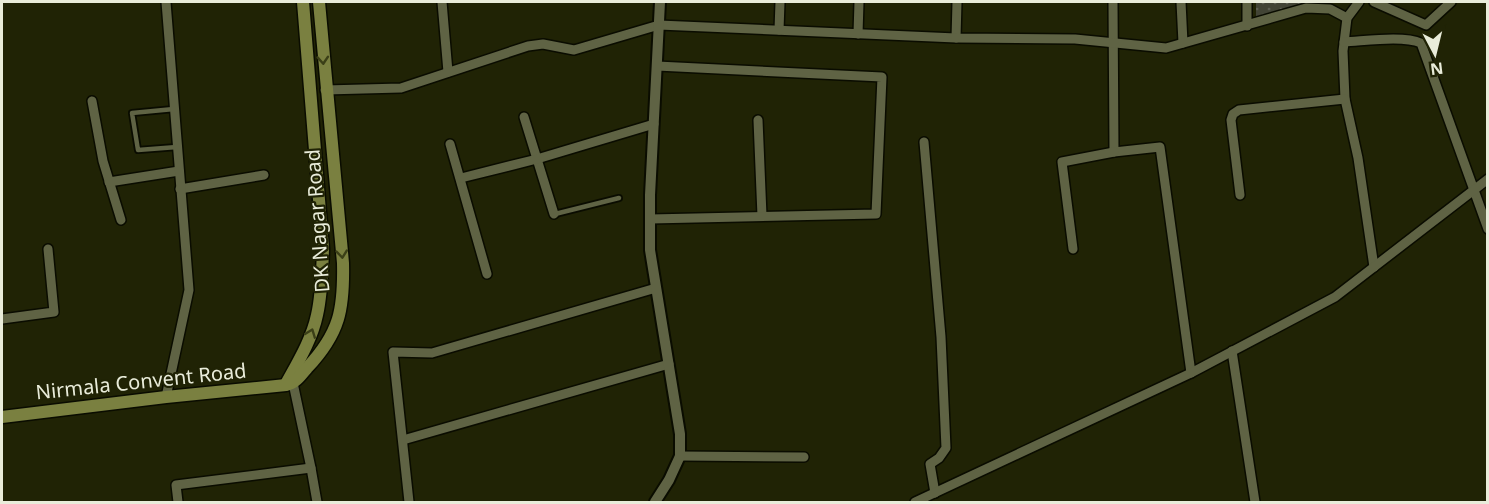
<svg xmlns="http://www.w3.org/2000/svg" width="1489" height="504" font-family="'Noto Sans',sans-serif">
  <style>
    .park { fill: url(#park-dots) }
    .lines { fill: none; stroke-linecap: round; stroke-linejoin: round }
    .service-casing { stroke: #0a0c00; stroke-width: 8 }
    .minor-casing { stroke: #0a0c00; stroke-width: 12 }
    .tertiary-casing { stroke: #0a0c00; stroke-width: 14 }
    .secondary-casing { stroke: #0a0c00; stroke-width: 15 }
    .service { stroke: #5f6344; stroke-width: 4.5 }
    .minor { stroke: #5f6344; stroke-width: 9 }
    .tertiary { stroke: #5f6344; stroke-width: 10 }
    .secondary { stroke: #7a8040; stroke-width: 12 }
    .oneway { stroke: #3b3f17 }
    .labels { text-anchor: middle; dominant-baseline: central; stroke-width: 4.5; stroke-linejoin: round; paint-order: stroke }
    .street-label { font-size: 20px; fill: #e9ecda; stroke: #202305 }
  </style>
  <defs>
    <pattern id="park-dots" width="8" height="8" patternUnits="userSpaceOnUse" patternTransform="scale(1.5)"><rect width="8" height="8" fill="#424435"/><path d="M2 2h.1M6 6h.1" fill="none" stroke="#5d5f52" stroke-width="1.8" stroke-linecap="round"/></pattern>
  </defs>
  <rect width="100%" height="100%" fill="#202305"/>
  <path class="park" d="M1256,2H1321L1256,17Z"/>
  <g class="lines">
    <defs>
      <g id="service">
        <path d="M174,109L132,113L138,150L177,147"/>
        <path d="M555,214L619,198"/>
      </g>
      <g id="minor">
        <path d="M442,2L448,72"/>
        <path d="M1113,2L1114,152L1160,147L1191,373"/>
        <path d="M1181,2L1183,43"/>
        <path d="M1359,2L1347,18L1343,51L1345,99L1358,158L1374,267"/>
        <path d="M1374,2L1426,25L1451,2"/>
        <path d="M1247,26V2"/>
        <path d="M779,30L780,2"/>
        <path d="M858,34L859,2"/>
        <path d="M956,38L957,2"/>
        <path d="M1344,42C1365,41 1403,35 1421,43L1488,229"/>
        <path d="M325,90L401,88L528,46L543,44L574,50L659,25L956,38L1075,39L1166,48L1306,8L1330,9L1347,18"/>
        <path d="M92,101L103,161L121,220"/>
        <path d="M524,117L554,214"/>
        <path d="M758,120L762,216"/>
        <path d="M924,142L941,337L946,448L939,458L930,464L935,493"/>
        <path d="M450,144L487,274"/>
        <path d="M461,178L537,159L654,124"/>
        <path d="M109,182L179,171"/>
        <path d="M180,189L264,175"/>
        <path d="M1240,195L1231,120L1233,114L1239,110L1345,99"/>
        <path d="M650,219L876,214L882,77L657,66"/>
        <path d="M1073,249L1062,162L1114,152"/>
        <path d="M2,319L54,312L48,249"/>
        <path d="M1232,351L1255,502"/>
        <path d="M293,383L311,468L317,502"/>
        <path d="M166,397L189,290L166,2"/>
        <path d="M403,440L669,364"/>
        <path d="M680,456L804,457"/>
        <path d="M178,502L176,485L311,468"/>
        <path d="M409,502L393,352L432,353L656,288"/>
        <path d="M915,502L1191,373L1335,297L1488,179"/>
      </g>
      <path id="tertiary" d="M655,502L669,480L680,456V434L650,250V195L660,2"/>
      <g id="secondary">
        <path d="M286,384C298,362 312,339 317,315C322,293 322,272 323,249L303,2"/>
        <path d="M2,417L166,397L286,385C296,383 301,375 307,368C340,333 344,309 343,263L319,2"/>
      </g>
    </defs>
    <use href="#service" class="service-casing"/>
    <use href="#minor" class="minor-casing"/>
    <use href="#tertiary" class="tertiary-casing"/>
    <use href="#secondary" class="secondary-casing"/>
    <use href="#service" class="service"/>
    <use href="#minor" class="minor"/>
    <use href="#tertiary" class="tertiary"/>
    <use href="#secondary" class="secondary"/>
  </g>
  <defs><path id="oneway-chevron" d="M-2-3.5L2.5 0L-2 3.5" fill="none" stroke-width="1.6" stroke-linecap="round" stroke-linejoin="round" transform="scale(1.5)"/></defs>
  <g class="oneway">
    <use href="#oneway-chevron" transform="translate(323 60) rotate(86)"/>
    <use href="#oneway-chevron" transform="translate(342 254) rotate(84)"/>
    <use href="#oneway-chevron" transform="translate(311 333) rotate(-69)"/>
  </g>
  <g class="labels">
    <g class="street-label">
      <text transform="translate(317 221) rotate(-94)">DK Nagar Road</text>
      <text transform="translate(141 381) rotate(-6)">Nirmala Convent Road</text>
    </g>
  </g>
  <rect width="1489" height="504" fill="none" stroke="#e9ecda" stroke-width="6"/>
  <g transform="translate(1435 54) rotate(173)" stroke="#202305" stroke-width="4.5" paint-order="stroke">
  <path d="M0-4.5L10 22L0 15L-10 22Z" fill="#e9ecda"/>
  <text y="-9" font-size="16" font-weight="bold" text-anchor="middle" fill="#e9ecda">N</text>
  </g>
</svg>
